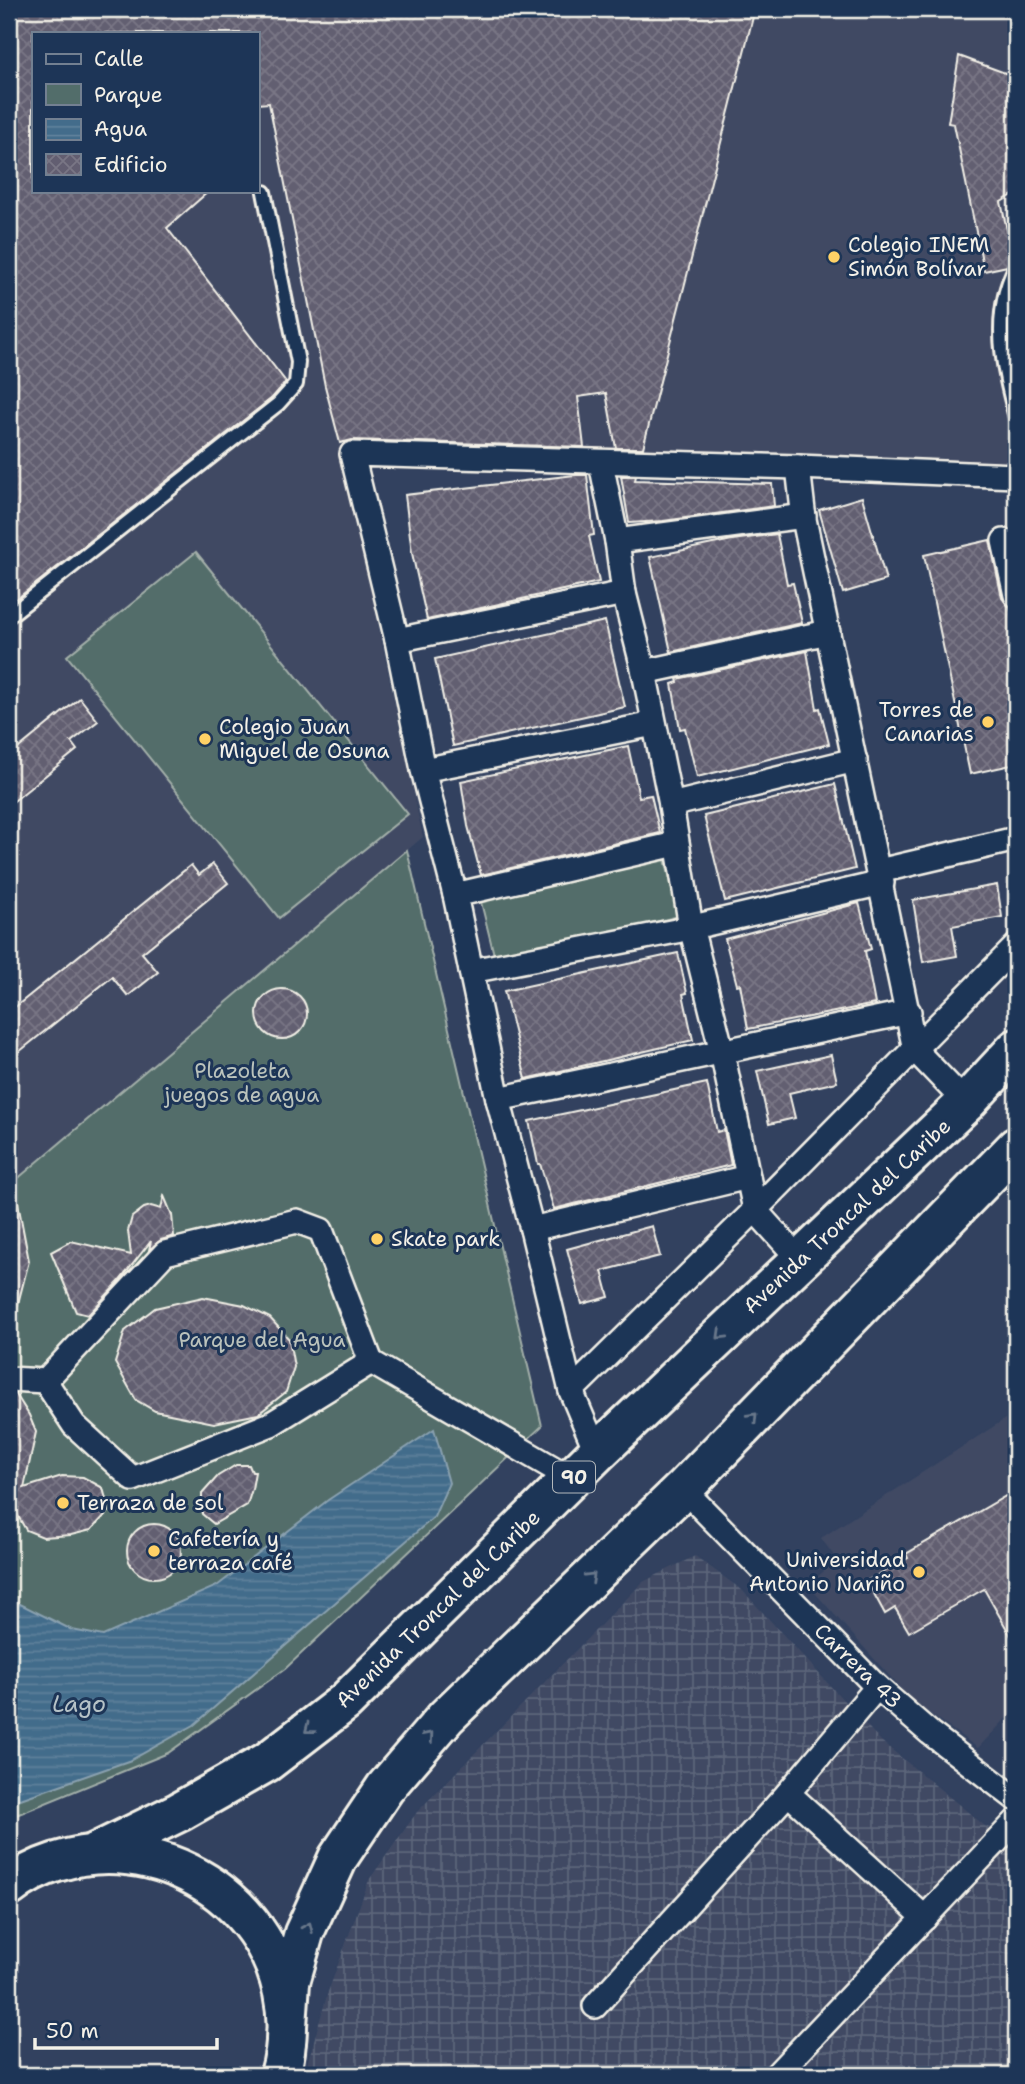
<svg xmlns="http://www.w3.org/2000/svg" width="1025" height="2084" font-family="'Shantell Sans',sans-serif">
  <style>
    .built { fill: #404a64; fill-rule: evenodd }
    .industrial { fill: url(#industrial-grid) }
    .green { fill: #526d6a; stroke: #a3afa9; stroke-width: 2 }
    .water { fill: url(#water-rules); stroke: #8aa1b0; stroke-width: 2 }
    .building { fill: url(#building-cross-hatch); stroke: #f4f1e8; stroke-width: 2 }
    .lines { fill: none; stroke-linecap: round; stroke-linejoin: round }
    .lane-casing { stroke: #f4f1e8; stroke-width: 18 }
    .street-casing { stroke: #f4f1e8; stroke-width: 28 }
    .highway-casing { stroke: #f4f1e8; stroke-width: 44 }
    .lane { stroke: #1d3557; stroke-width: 12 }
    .street { stroke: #1d3557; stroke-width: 23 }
    .highway { stroke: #1d3557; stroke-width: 38 }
    .oneway { stroke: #68778a }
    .poi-dot { fill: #ffd166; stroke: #1d3557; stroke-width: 2.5 }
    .labels { text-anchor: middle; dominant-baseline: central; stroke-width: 6; stroke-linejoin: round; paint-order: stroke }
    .shield { fill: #1d3557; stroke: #b4b9bc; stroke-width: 2 }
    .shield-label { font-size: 19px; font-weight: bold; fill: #f4f1e8 }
    .poi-label { font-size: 21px; fill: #f4f1e8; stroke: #1d3557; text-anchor: start }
    .park-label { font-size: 21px; fill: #bbc3bc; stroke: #1d3557 }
    .street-label { font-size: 21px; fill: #f4f1e8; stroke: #1d3557 }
    .water-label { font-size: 23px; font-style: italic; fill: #b6c2c7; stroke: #1d3557 }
  </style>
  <defs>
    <pattern id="industrial-grid" width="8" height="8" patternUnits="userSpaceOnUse" patternTransform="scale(1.75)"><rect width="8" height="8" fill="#404a64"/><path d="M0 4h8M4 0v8" fill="none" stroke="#5c657a"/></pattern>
    <pattern id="water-rules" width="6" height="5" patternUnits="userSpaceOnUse" patternTransform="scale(1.75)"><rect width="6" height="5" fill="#436c8b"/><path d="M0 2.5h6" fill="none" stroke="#5f819b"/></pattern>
    <pattern id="building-cross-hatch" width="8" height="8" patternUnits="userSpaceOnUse" patternTransform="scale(1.75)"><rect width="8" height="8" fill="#625e71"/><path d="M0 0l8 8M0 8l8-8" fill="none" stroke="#797685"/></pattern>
  </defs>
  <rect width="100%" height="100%" fill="#32415f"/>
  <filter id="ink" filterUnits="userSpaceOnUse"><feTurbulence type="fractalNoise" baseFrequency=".0143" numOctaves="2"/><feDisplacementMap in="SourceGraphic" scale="14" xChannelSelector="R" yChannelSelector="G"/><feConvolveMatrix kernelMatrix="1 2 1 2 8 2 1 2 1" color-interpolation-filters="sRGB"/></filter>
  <g filter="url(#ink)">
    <g class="built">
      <path d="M9,9H1016V466L340,444L423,837L9,1186ZM33,33H257V191H33Z"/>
      <path d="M1016,1412V1708L978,1748L912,1701L808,1585L837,1560L821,1538Z"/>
    </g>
    <path class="industrial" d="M695,1556L742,1590L881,1741L985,1826L1016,1839V2075H304L328,1992L369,1880L417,1812L643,1582Z"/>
    <g class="green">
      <path d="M196,552L408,814L279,918L67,656Z"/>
      <path d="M407,850L542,1426L285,1669L168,1753L9,1818V1186Z"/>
      <path d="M664,855L679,916L496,963L481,902Z"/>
    </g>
    <path class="water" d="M434,1429L449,1483L434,1517L194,1725L131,1760L9,1803V1595L16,1602L72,1630L103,1636L217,1586L328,1500Z"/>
    <g class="building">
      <path d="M9,9H755L643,448H616L606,393L578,397L584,447L352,440L340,443L325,386L269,103L257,104V33H33V191H209L167,228L286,382L272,398L9,605Z"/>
      <path d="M959,56L1016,77V193L1001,202L1013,258L1007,266L984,271L954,124L948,123Z"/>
      <path d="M575,475H587L594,535L589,536L599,582L427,620L412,553L405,495Z"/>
      <path d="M621,476H636L635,480L772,484L774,506L663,521L629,523Z"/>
      <path d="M862,497L886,580L843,593L819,510Z"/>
      <path d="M777,534L787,584L793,583L802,623L671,652L650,557L732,540Z"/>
      <path d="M990,540L1002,598L1010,608L1016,633V764L970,774L924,555Z"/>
      <path d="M605,621L625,707L453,746L435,659Z"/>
      <path d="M807,651L817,709L820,708L829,744L697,777L685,728L680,729L672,684L678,682L677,679Z"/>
      <path d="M80,698L98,721L71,742L77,750L9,805V756Z"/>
      <path d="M628,746L639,797L651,795L660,833L481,875L468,826L461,781Z"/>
      <path d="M835,784L855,869L725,901L704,816Z"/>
      <path d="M213,864L228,883L142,953L158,972L128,996L112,977L9,1060V1012L191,865L199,875Z"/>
      <path d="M997,885L1002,917L952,926L957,956L923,962L913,900Z"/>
      <path d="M859,903L871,949L865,951L875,1004L748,1029L740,984L737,985L725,939Z"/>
      <path d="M678,953L687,993L683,994L693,1040L526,1079L504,991Z"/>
      <circle cx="282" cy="1014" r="25"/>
      <path d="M831,1055L837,1082L789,1093L795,1118L769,1124L757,1071Z"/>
      <path d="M707,1083L717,1132L724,1130L731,1165L554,1209L540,1164H538L529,1121Z"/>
      <path d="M164,1196L172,1215L174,1236L161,1240L149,1250L151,1241L118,1283L88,1315L76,1312L51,1252L71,1241L131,1255L128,1231L132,1217L144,1208L151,1206L161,1209Z"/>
      <path d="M18,1203L29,1261L15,1315L9,1314V1204Z"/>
      <path d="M652,1226L660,1256L602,1271L609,1297L582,1304L567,1249Z"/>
      <path d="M203,1297L244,1305L270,1318L289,1339L294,1367L286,1392L258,1414L214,1423L155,1411L136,1400L115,1363L125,1331L155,1308Z"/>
      <path d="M9,1393H15L29,1415L36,1432L24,1488L62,1476L83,1477L103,1488L109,1511L91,1530L71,1535L43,1537L26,1530L18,1516L17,1520L9,1519Z"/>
      <path d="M236,1465H249L252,1472H255L252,1489L247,1505L214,1524L202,1514V1494L218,1476Z"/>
      <path d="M1016,1490V1645L984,1589L909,1632L895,1608L885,1614L867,1581L908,1558L906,1554Z"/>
      <circle cx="154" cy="1551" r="27"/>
    </g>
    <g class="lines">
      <defs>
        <g id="lane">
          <path d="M1016,266C990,316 1003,367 1016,418"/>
          <path d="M9,616L278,404L296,384L298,362L264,192"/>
        </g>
        <g id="street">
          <path d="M601,463L617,541L624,593L644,672L671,805L691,927L722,1052L755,1210L800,1260"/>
          <path d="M798,467L804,519L915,1050L966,1103"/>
          <path d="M617,541L804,516"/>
          <path d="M1004,541L1016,595"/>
          <path d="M397,640L624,593"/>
          <path d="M644,672L828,632"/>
          <path d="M423,770L654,724"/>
          <path d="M671,805L855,760"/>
          <path d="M879,871L1016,839"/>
          <path d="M455,895L676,844"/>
          <path d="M471,971L676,931L882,883"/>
          <path d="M498,1099L909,1012"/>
          <path d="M532,1229L748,1177"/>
          <path d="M9,1379L45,1381L74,1425L133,1479L271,1424L371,1362L572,1479"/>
          <path d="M45,1381L165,1253L297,1221L321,1230L371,1362"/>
          <path d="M571,1391L755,1210L1016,946"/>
          <path d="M597,1453L571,1391L532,1229L498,1099L455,895L423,770L397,640L352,454L798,467L1016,476"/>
          <path d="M683,1489L877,1687L930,1733L1016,1799"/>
          <path d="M788,1793L925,1918"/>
          <path d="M595,2006L788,1793L877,1687"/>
          <path d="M776,2075L1016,1821"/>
        </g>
        <g id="highway">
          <path d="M93,1854L179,1812L267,1762L345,1702L597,1453L966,1103L1016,1049"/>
          <path d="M9,1887C36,1865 74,1854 108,1854C224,1855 312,1961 280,2075"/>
          <path d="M286,2041L290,1982L304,1933L338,1858L385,1788L446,1717L683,1489L1016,1147"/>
        </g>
      </defs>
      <use href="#lane" class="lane-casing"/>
      <use href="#street" class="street-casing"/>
      <use href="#highway" class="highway-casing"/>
      <use href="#lane" class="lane"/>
      <use href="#street" class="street"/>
      <use href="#highway" class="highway"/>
    </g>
    <defs><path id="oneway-chevron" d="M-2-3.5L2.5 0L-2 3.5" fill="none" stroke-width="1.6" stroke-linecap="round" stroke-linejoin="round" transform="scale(1.75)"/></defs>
    <g class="oneway">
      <use href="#oneway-chevron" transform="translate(721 1335) rotate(136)"/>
      <use href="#oneway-chevron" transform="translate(753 1417) rotate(-46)"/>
      <use href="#oneway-chevron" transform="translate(591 1577) rotate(-44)"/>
      <use href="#oneway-chevron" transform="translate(309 1729) rotate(142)"/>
      <use href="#oneway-chevron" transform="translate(429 1736) rotate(-49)"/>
      <use href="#oneway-chevron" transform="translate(308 1927) rotate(-67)"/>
    </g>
  </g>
  <g class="poi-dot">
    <circle cx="834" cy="257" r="7"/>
    <circle cx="988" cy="722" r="7"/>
    <circle cx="205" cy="739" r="7"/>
    <circle cx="377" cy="1239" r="7"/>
    <circle cx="63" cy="1503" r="7"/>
    <circle cx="154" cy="1551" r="7"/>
    <circle cx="919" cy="1572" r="7"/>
  </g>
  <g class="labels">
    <rect class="shield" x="553" y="1461.5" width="42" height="31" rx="5"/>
    <g class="shield-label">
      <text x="574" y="1477">90</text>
    </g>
    <g class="poi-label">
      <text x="848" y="245">Colegio INEM<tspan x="848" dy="24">Simón Bolívar</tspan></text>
      <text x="974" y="710" text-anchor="end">Torres de<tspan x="974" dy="24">Canarias</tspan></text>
      <text x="219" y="727">Colegio Juan<tspan x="219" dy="24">Miguel de Osuna</tspan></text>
      <text x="391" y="1239">Skate park</text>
      <text x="77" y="1503">Terraza de sol</text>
      <text x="168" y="1539">Cafetería y<tspan x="168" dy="24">terraza café</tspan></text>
      <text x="905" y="1560" text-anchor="end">Universidad<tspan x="905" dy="24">Antonio Nariño</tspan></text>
    </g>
    <g class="park-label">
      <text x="242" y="1071">Plazoleta<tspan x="242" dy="24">juegos de agua</tspan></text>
      <text x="262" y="1340">Parque del Agua</text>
    </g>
    <g class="street-label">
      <text transform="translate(847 1216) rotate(-43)">Avenida Troncal del Caribe</text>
      <text transform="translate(438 1609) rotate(-44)">Avenida Troncal del Caribe</text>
      <text transform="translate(858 1666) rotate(44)">Carrera 43</text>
    </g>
    <g class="water-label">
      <text x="79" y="1704">Lago</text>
    </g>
  </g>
  <rect width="1025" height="2084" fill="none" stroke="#1d3557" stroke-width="35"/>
  <rect x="18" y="18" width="990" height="2049" fill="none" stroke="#f4f1e8" stroke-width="2.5" filter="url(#ink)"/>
  <rect x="32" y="32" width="228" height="161" fill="#1d3557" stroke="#738091" stroke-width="2"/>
  <rect x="46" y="54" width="35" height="10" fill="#1d3557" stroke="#738091" stroke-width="2"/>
  <text x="94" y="66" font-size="21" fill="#f4f1e8">Calle</text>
  <rect x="46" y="84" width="35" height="21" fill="#526d6a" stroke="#738091" stroke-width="2"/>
  <text x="94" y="102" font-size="21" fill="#f4f1e8">Parque</text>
  <rect x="46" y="119" width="35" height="21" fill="url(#water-rules)" stroke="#738091" stroke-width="2"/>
  <text x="94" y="136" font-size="21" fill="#f4f1e8">Agua</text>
  <rect x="46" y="154" width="35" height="21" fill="url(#building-cross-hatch)" stroke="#738091" stroke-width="2"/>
  <text x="94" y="172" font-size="21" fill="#f4f1e8">Edificio</text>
  <path d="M35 2038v10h182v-10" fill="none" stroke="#f4f1e8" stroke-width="3.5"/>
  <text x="46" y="2038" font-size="21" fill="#f4f1e8" stroke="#1d3557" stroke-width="5" paint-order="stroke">50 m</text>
</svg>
